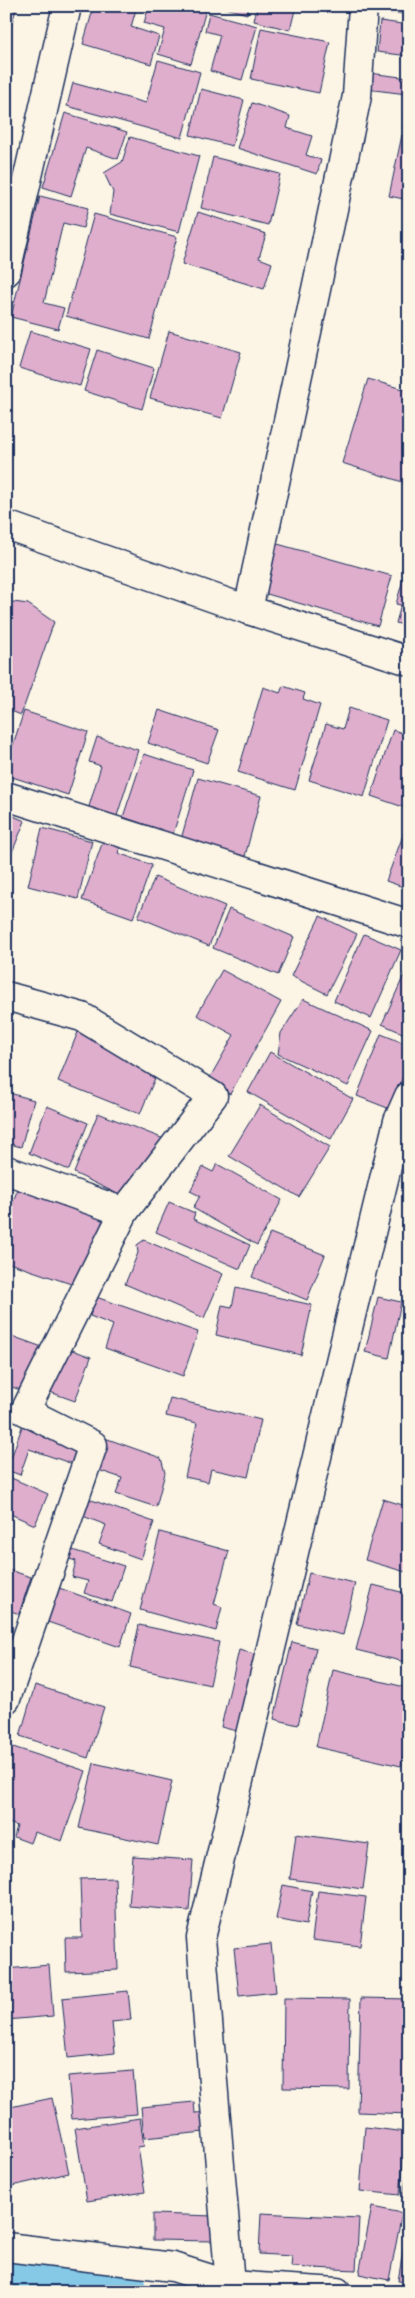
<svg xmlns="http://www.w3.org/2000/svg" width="415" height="2298" font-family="Pangolin,sans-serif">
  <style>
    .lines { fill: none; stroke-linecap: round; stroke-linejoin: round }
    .river { stroke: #85c9e6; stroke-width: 61 }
    .building { fill: #e0aecd; stroke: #1b2f5e }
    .minor-casing { stroke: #1b2f5e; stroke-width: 31 }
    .minor { stroke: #fcf5e5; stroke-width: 28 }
  </style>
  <rect width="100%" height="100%" fill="#fcf5e5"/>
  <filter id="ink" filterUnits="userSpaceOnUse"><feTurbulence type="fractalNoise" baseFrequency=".02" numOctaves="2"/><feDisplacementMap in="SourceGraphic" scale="10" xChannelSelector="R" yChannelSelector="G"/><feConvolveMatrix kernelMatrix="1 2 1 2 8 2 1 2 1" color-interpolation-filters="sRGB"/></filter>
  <g filter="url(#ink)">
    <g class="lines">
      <path class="river" d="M6,2268L116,2292"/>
    </g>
    <g class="building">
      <path d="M6,6H17L8,36H6Z"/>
      <path d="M94,6H137L131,27L159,36L151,64L83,44Z"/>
      <path d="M149,6H207L191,64L158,54L165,29L144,23Z"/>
      <path d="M219,6H249L247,14Z"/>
      <path d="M257,6H296L290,30L254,21Z"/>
      <path d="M376,6H409V14L375,12Z"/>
      <path d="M209,13L257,26L242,80L210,71L220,35L205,31Z"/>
      <path d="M380,21L409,25V56L377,52Z"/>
      <path d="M261,28L330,42L319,93L251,79Z"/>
      <path d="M158,60L200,72L182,138L67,106L73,83L146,103Z"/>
      <path d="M369,73L409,78V129H403L407,94L366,89Z"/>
      <path d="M201,89L244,100L232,146L190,135Z"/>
      <path d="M252,103L290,116L287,128L312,136L306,155L321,160L317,174L237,148Z"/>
      <path d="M65,113L127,132L118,159L86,148L71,196L43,187Z"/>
      <path d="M402,135L409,136V200L389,196Z"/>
      <path d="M130,137L199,156L179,232L110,214L113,192L104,173L122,162Z"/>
      <path d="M213,157L280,174L268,225L201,208Z"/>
      <path d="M6,184L18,187L6,240Z"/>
      <path d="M40,196L88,208L83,228L63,223L44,303L64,308L58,329L11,317Z"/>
      <path d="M198,212L266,234L259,258L272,263L264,289L182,264Z"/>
      <path d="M94,214L177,237L149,339L66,316Z"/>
      <path d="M30,331L91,349L80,386L19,368Z"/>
      <path d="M169,331L241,352L222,418L150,398Z"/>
      <path d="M97,350L154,368L142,409L84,391Z"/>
      <path d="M368,379L409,391V484L342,463Z"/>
      <path d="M274,543L392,576L378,626L260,592Z"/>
      <path d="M407,566L409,567V627L396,623L401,605L396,604Z"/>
      <path d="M6,601L28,604L54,622L21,715L6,709Z"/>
      <path d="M283,686L305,693L303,699L320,705L295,790L238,772L263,687L280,693Z"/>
      <path d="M349,708L387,720L364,797L309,780L326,724L343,729Z"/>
      <path d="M159,710L219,730L207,763L148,743Z"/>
      <path d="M24,711L88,732L68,795L6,775V766Z"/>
      <path d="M393,730L409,735V809L371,796Z"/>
      <path d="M97,737L138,750L116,819L88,810L101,766L89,762Z"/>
      <path d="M144,754L193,770L173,834L123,817Z"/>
      <path d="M198,778L261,796L244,860L180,843Z"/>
      <path d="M6,813L25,821L6,867Z"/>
      <path d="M408,822H409V889L386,881Z"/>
      <path d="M42,828L92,841L78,899L28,886Z"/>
      <path d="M103,841L120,847L118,853L152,865L133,918L82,900Z"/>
      <path d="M155,877L225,906L209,946L138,917Z"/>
      <path d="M229,909L294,937L278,975L213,948Z"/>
      <path d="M320,916L357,934L327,994L291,976Z"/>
      <path d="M364,934L401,950L371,1018L334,1001Z"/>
      <path d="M409,964V1036L382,1024Z"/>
      <path d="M222,970L281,1002L230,1094L208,1081L234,1035L197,1015Z"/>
      <path d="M303,999L373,1031L348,1086L278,1054L281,1033Z"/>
      <path d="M78,1032L160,1066L140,1114L58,1081Z"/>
      <path d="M381,1034L409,1045V1061L390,1109L357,1096Z"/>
      <path d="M270,1052L353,1099L331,1139L248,1092Z"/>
      <path d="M6,1092L34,1100L21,1147L6,1143Z"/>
      <path d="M260,1105L330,1147L299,1197L229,1156Z"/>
      <path d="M47,1106L88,1123L69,1170L29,1153Z"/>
      <path d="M98,1113L169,1141L124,1197L74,1173Z"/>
      <path d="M217,1164L282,1200L257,1245L193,1208L200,1196L190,1191L203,1167L213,1172Z"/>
      <path d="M18,1188L104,1217L80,1287L6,1262V1222Z"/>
      <path d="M169,1202L195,1213L193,1219L250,1245L240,1269L156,1232Z"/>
      <path d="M270,1233L325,1255L307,1300L252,1277Z"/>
      <path d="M144,1240L223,1274L204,1318L125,1284L138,1253L137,1245Z"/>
      <path d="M236,1288L312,1305L301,1355L216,1335L222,1305L232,1307Z"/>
      <path d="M96,1297L198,1332L183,1376L105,1348L113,1325L90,1316Z"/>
      <path d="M378,1297L401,1302L389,1358L365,1352Z"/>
      <path d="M6,1334L45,1348L29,1393L6,1385Z"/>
      <path d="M62,1346L91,1357L75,1401L50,1392Z"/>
      <path d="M170,1398L261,1420L248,1477L211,1469L208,1482L185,1477L197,1423L166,1416Z"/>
      <path d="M24,1421L81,1442L73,1464L29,1449L20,1475L7,1470Z"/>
      <path d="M102,1437L161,1458L165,1473L156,1507L116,1494L122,1478L92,1468Z"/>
      <path d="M9,1477L48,1494L35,1525L6,1512V1482Z"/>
      <path d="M86,1498L154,1522L141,1559L99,1544L106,1525L80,1515Z"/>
      <path d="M383,1499L409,1507V1573L365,1560Z"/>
      <path d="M160,1532L229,1551L214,1604L222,1607L216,1631L140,1610Z"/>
      <path d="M69,1549L124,1566L112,1602L84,1593L88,1581L72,1577L76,1561L66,1558Z"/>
      <path d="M6,1569L31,1577L19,1614L6,1609Z"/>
      <path d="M309,1573L355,1583L343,1635L297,1624Z"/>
      <path d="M51,1585L131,1614L120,1647L39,1619Z"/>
      <path d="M373,1585L409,1594V1663L356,1650Z"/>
      <path d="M139,1625L219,1642L210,1685L130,1667Z"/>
      <path d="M292,1642L316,1648L298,1725L274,1719Z"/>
      <path d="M239,1650L266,1657L248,1734L221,1727Z"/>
      <path d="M333,1670L409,1688V1731L401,1766L316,1747Z"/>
      <path d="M35,1685L104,1707L88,1758L20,1736Z"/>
      <path d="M7,1745L86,1771L62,1841L34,1832L30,1843L14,1837L17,1826L6,1822Z"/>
      <path d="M94,1763L172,1781L158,1845L79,1828Z"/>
      <path d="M296,1834L369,1844L363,1889L290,1879Z"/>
      <path d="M133,1856L193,1860L189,1911L129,1906Z"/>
      <path d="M115,1878L118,1970L66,1972L65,1938H82L80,1879Z"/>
      <path d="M283,1885L312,1891L306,1925L276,1919Z"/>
      <path d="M318,1891L366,1897L360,1946L312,1940Z"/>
      <path d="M271,1944L276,1992L239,1996L234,1948Z"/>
      <path d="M49,1965L53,2016L6,2020V1969Z"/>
      <path d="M128,1991L131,2020L112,2022L115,2053L68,2058L62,1998Z"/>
      <path d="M284,1998L350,1999L349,2089L283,2088Z"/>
      <path d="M361,1998L409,1999V2114L358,2112Z"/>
      <path d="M133,2071L137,2114L72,2119L68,2076Z"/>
      <path d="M52,2098L69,2173L12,2186L6,2159V2108Z"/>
      <path d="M194,2102L195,2113L212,2112L214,2131L144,2138L141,2107Z"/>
      <path d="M140,2118L144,2146L138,2147L145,2192L87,2201L75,2128Z"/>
      <path d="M365,2127L406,2132L400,2195L360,2191Z"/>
      <path d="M409,2155V2199L403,2198Z"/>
      <path d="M372,2207L402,2213L389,2280L359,2274Z"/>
      <path d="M261,2213L359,2218L356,2270L291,2267L292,2256L259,2254Z"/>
      <path d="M153,2214L214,2216V2241L153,2240Z"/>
      <path d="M409,2215V2282L398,2281Z"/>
    </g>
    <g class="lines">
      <defs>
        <g id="minor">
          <path d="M6,272L67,6"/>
          <path d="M6,525L248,610L409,661"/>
          <path d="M248,610L357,96L363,6"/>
          <path d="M6,796L409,924"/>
          <path d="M6,996L82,1017L213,1096L124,1212L25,1411L93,1445L6,1699"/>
          <path d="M6,1170L124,1212"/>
          <path d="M6,2247L173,2267L230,2285L337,2292"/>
          <path d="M230,2285L201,1938L398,1121L409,1096"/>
        </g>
      </defs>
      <use href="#minor" class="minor-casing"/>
      <use href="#minor" class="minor"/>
    </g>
  </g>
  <rect width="415" height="2298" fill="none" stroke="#fcf5e5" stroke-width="25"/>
  <rect x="12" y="12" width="390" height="2273" fill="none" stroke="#1b2f5e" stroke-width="2" filter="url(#ink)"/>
</svg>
